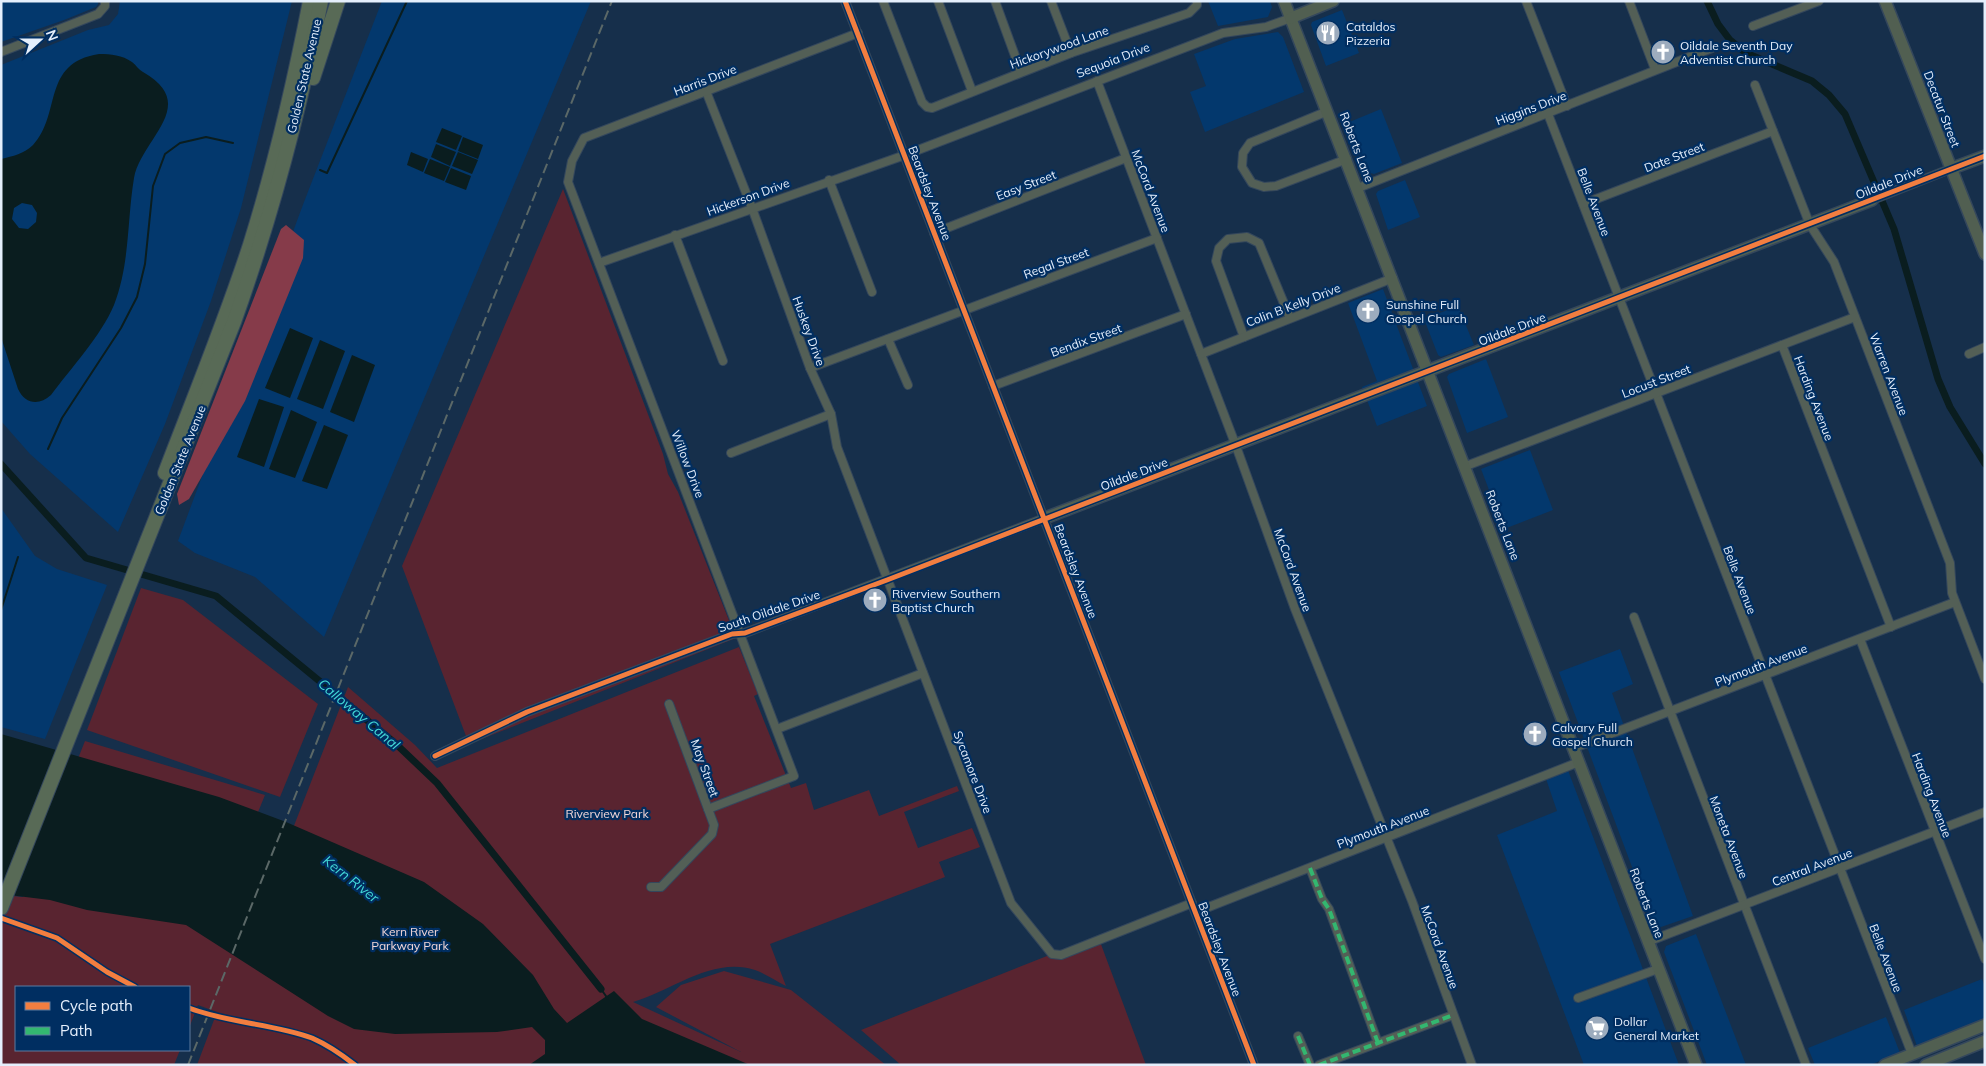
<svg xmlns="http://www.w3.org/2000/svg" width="1986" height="1066" font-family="Mulish,sans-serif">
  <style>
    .built { fill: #03386d }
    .green { fill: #592430 }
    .forest { fill: #863b4a }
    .water { fill: #0a1d1f; fill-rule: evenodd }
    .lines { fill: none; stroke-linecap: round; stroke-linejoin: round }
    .stream { stroke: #0a1d1f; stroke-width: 2 }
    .canal { stroke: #0a1d1f; stroke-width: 7 }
    .street-casing { stroke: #34475c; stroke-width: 10 }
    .secondary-casing { stroke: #34475c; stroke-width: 14 }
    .highway-casing { stroke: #34475c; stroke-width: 16 }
    .street { stroke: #535f56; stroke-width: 8 }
    .secondary { stroke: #515f51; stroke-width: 11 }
    .highway { stroke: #586a56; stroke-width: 14 }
    .rail { stroke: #5b6867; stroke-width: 2; stroke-dasharray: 10 5; stroke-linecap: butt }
    .quiet { stroke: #33b770; stroke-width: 4; stroke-dasharray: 8 4; stroke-linecap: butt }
    .cycleway-casing { stroke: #002e61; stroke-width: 8 }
    .cycleway { stroke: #f27e40; stroke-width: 5 }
    .labels { text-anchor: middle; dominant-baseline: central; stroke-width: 4.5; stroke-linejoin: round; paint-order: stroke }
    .poi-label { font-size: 12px; fill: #e5effc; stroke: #002e61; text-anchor: start }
    .street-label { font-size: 12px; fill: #e5effc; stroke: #002e61 }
    .park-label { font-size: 12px; fill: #f2d7d8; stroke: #002e61 }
    .water-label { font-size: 14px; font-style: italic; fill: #42d7d6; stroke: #002e61 }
  </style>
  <rect width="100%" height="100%" fill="#162f4b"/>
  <g class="built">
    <path d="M1,1H98V4L96,7L64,20L1,42Z"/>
    <path d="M120,1H292L241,208L211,301L165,424L118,532L30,454L1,421V65L88,30L109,25L118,14Z"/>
    <path d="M382,1H591L324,637L255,577L195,553L178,541L304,202Z"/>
    <path d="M1208,1H1270L1272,7L1268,17L1218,26Z"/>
    <path d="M1342,10L1359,53L1326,66L1311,25L1312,22Z"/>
    <path d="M1278,32L1283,37L1304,92L1205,132L1190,92L1206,86L1194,54L1235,39Z"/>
    <path d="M1381,109L1402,163L1374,174L1367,172L1347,123Z"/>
    <path d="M1405,180L1420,217L1388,230L1376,194L1378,191Z"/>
    <path d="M1383,289L1427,406L1377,426L1362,387L1377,381L1348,303Z"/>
    <path d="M1458,306L1474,345L1441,357L1438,355L1424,319Z"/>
    <path d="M1486,359L1508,417L1467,433L1447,377L1449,374Z"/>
    <path d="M1530,450L1553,510L1504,529L1481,469Z"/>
    <path d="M1,508L35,556L57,569L107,585L45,739L1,727Z"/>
    <path d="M1620,649L1633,684L1612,693L1693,916L1661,927L1654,926L1650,915L1559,672Z"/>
    <path d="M1566,765L1679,1065H1584L1497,835L1557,811L1544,773Z"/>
    <path d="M1696,934L1746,1065H1707L1664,952L1666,946Z"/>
    <path d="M1982,979L1985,987V1019L1917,1046L1904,1010Z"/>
    <path d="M1886,1017L1900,1053L1870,1065H1815L1808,1048Z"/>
  </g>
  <g class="green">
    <path d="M563,189L663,454L668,474L678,492L736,638L469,744L402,566Z"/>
    <path d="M141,588L183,600L318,704L280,797L87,730Z"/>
    <path d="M739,647L758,694L754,696L791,788L806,783L814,810L869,790L879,816L957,786L959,791L904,812L918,848L972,828L980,847L939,862L945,877L770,944L786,986C776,981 766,974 755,970C712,956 672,991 633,1002L741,1052L656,1007L681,985L724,971L791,990L886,1065H197L217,1012L198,1005L189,1028V987H16V1050H180L174,1065H1V895L23,897L85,741L265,795L210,930L290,836L348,687L415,745L437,768Z"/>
    <path d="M1099,939L1146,1065H901L861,1030L1052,954Z"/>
  </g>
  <path class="forest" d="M286,225L304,240L303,258L245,401L189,499L179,505L177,494L281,229Z"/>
  <g class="water">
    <path d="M99,54C111,54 122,55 132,62C136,65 139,70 143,72C201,105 141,139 134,178C127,220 130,264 114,305C101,336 71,368 51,395C39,406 25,404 18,389L1,337V159C13,156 24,154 33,145C62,114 41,63 99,54ZM22,203L32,205L37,213L36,222L28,229L19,228L12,219L14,208Z"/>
    <path d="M442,128L462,136L456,150L436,142Z"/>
    <path d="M463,137L483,145L478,159L458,151Z"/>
    <path d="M436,144L456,152L450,166L431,157Z"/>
    <path d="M411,152L428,159L423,172L407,165Z"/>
    <path d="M458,152L478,160L472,174L452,166Z"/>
    <path d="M430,159L450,167L444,181L424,173Z"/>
    <path d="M451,168L471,176L466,190L445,182Z"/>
    <path d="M290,328L313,338L290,398L265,388Z"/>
    <path d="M320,340L345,351L323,409L297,399Z"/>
    <path d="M352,355L375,365L354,422L330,412Z"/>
    <path d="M259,399L284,407L264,467L237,457Z"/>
    <path d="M291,410L317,422L295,478L269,469Z"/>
    <path d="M324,425L348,435L327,489L302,481Z"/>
    <path d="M1,734L219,797L286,822L424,882L483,924L533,975L554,1009L567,1023L614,991L642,1019L750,1065H529L545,1054V1040L532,1027L497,1032L395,1034L354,1029L328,1016L186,925L87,910L50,900L1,894Z"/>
  </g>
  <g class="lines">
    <g class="stream">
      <path d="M320,170L327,173L407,1"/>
      <path d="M48,449L62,418L121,328L137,297L145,264L153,186L165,154L180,143L206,137L233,143"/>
      <path d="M1,610L18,557"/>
      <path d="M601,989L608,999"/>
    </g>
    <g class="canal">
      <path d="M1707,1L1718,24L1730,40L1746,53L1812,81L1829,95L1845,114L1894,229L1938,379L1950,407L1985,464"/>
      <path d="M1,464L86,558L216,596L396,744L437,783L601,989"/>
    </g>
    <defs>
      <g id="street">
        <path d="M845,1L1254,1065"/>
        <path d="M883,1L922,102L927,107L932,108L1071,53L1189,13L1197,5V1"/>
        <path d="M938,1L972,91"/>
        <path d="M995,1L1021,72"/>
        <path d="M1051,1L1071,53"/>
        <path d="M1526,1L1567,106"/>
        <path d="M1629,1L1655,69"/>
        <path d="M1753,26L1819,1"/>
        <path d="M1,52L98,14L105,6V1"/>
        <path d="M1097,81L1236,446L1295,609L1412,901L1472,1065"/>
        <path d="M1755,85L1810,225L1834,262L1950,563L1952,593L1985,679"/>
        <path d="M706,91L752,208L810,368L831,414L837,447L1011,903L1052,954L1061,955L1192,903"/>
        <path d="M1328,111L1250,143L1243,153L1242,167L1252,183L1264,187L1276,186L1347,159"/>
        <path d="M1548,114L1912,1054"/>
        <path d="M829,180L872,292"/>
        <path d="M1358,188L1712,48"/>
        <path d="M1872,200L1950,169"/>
        <path d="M1583,204L1773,131"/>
        <path d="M934,233L1126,158"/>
        <path d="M675,235L723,361"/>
        <path d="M599,263L905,155L1223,33L1266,27L1291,18"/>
        <path d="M1244,337L1216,261L1219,248L1228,239L1247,237L1259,243L1290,318"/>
        <path d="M888,339L908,385"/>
        <path d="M1782,345L1891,627"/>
        <path d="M1201,354L1393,278"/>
        <path d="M1969,354L1985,347"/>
        <path d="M810,368L1157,238"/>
        <path d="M993,386L1186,314"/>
        <path d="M731,453L831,414"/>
        <path d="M1466,466L1855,317"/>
        <path d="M1634,617L1806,1065"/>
        <path d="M1860,639L1985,959"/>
        <path d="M777,729L923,673"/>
        <path d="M1574,748L1955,602"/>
        <path d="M435,756L527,712L732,634L745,633L1045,518"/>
        <path d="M708,809L794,776L568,182L572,161L584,138L858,33"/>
        <path d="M1310,868L1322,899L1329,909L1378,1043"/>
        <path d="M651,887H661L712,834L714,825L669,704"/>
        <path d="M1196,912L1579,762"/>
        <path d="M1647,942L1985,812"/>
        <path d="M1578,998L1658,969"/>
        <path d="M1298,1036L1310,1065"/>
        <path d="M1319,1065L1453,1015"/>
      </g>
      <g id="secondary">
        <path d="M1284,1L1696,1065"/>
        <path d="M1885,1L1985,254"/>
        <path d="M1291,18L1333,1"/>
        <path d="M1950,169L1985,156"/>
        <path d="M1045,518L1872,200"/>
        <path d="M1885,1065L1985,1025"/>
        <path d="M1926,1065L1985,1041"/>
      </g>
      <g id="highway">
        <path d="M313,78L338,1"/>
        <path d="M165,473C194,397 225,322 250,245C275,165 294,83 310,1"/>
        <path d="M1,908L234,322C271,218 300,110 321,1"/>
      </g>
    </defs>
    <use href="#street" class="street-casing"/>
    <use href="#secondary" class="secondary-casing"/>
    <use href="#highway" class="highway-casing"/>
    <use href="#street" class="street"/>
    <use href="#secondary" class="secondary"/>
    <use href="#highway" class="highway"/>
    <path class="rail" d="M188,1065L612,1"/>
    <g class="quiet">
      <path d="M1310,868L1322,899L1329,909L1378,1043"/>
      <path d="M1298,1036L1310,1065"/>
      <path d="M1319,1065L1453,1015"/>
    </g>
    <defs>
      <g id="cycleway">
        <path d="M845,1L1254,1065"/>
        <path d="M435,756L527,712L732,634L745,633L887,580L1985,156"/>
        <path d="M1,918L57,938L107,972L135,987"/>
        <path d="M189,1008C228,1023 274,1024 312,1038C328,1045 341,1054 355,1065"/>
      </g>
    </defs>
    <use href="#cycleway" class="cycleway-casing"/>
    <use href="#cycleway" class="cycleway"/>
  </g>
  <defs>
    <symbol id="restaurant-disc" viewBox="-11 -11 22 22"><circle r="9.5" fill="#9dacbe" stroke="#002e61"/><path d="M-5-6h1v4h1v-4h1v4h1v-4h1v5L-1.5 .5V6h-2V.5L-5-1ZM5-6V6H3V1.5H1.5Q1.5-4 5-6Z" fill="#fff"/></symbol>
    <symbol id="church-disc" viewBox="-11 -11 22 22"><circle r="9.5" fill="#9dacbe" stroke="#002e61"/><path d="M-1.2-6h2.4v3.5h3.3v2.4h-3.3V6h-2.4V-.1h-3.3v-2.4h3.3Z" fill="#fff"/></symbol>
    <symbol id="supermarket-disc" viewBox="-11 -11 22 22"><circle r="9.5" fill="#9dacbe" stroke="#002e61"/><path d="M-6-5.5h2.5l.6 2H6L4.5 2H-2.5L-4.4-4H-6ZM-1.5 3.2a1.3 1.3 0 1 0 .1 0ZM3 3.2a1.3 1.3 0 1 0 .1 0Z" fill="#fff"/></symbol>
  </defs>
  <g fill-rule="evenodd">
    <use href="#restaurant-disc" x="1314" y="19" width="28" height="28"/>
    <use href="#church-disc" x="1649" y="38" width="28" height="28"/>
    <use href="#church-disc" x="1354" y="297" width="28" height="28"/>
    <use href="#church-disc" x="861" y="586" width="28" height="28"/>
    <use href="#church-disc" x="1521" y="720" width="28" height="28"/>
    <use href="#supermarket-disc" x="1583" y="1014" width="28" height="28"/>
  </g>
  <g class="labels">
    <g class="poi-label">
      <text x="1346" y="26">Cataldos<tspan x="1346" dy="14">Pizzeria</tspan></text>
      <text x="1680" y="45">Oildale Seventh Day<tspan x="1680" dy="14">Adventist Church</tspan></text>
      <text x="1386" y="304">Sunshine Full<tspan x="1386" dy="14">Gospel Church</tspan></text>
      <text x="892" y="593">Riverview Southern<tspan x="892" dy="14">Baptist Church</tspan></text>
      <text x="1552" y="727">Calvary Full<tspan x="1552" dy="14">Gospel Church</tspan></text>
      <text x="1614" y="1021">Dollar<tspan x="1614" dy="14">General Market</tspan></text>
    </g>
    <g class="street-label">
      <text transform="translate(1059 47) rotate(-20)">Hickorywood Lane</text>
      <text transform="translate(1113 60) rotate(-21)">Sequoia Drive</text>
      <text transform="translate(304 76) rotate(-77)">Golden State Avenue</text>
      <text transform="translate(705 80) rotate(-21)">Harris Drive</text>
      <text transform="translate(1531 108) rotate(-21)">Higgins Drive</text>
      <text transform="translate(1942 109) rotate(69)">Decatur Street</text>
      <text transform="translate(1357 147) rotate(69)">Roberts Lane</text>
      <text transform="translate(1674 157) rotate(-21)">Date Street</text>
      <text transform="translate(1889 182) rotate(-22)">Oildale Drive</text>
      <text transform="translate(1026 185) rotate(-21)">Easy Street</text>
      <text transform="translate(1151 191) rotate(69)">McCord Avenue</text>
      <text transform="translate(930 193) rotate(69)">Beardsley Avenue</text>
      <text transform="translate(748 197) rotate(-20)">Hickerson Drive</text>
      <text transform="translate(1594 202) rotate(69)">Belle Avenue</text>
      <text transform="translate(1056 263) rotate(-20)">Regal Street</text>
      <text transform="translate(1293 305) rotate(-21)">Colin B Kelly Drive</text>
      <text transform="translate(1512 329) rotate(-21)">Oildale Drive</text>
      <text transform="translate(809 331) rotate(70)">Huskey Drive</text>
      <text transform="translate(1086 340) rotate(-20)">Bendix Street</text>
      <text transform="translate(1889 374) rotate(69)">Warren Avenue</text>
      <text transform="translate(1656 381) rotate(-21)">Locust Street</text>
      <text transform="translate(1814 398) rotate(69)">Harding Avenue</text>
      <text transform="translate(180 460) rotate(-68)">Golden State Avenue</text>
      <text transform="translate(688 464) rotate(69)">Willow Drive</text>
      <text transform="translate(1134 474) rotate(-21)">Oildale Drive</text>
      <text transform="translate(1503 525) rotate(69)">Roberts Lane</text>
      <text transform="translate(1293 570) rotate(70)">McCord Avenue</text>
      <text transform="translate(1076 571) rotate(69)">Beardsley Avenue</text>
      <text transform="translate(1740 580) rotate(69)">Belle Avenue</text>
      <text transform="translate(769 611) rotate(-19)">South Oildale Drive</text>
      <text transform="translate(1761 665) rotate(-21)">Plymouth Avenue</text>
      <text transform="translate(705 768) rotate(70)">May Street</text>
      <text transform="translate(973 772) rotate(69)">Sycamore Drive</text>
      <text transform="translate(1932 795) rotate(69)">Harding Avenue</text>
      <text transform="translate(1383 827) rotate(-21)">Plymouth Avenue</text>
      <text transform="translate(1729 837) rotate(69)">Moneta Avenue</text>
      <text transform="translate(1812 867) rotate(-21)">Central Avenue</text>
      <text transform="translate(1647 903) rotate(69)">Roberts Lane</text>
      <text transform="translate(1440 947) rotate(70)">McCord Avenue</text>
      <text transform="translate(1220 949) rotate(69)">Beardsley Avenue</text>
      <text transform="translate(1886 958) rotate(69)">Belle Avenue</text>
    </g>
    <g class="park-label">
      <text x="607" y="813">Riverview Park</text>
      <text x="410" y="931">Kern River<tspan x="410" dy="14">Parkway Park</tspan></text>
    </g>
    <g class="water-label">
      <text transform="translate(359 714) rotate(40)">Calloway Canal</text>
      <text transform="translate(351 879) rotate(38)">Kern River</text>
    </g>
  </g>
  <rect width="1986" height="1066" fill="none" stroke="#e5effc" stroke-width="5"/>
  <rect x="15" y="986" width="175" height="65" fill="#002e61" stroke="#5c7b9f"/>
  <rect x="25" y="1002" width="25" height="8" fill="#f27e40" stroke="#5c7b9f"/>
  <text x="60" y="1011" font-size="15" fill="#e5effc">Cycle path</text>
  <rect x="25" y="1027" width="25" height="8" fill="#33b770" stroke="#5c7b9f"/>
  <text x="60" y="1036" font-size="15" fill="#e5effc">Path</text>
  <g transform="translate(40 40) rotate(69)" stroke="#002e61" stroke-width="4" paint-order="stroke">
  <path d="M0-4L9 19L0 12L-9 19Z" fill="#e5effc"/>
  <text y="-8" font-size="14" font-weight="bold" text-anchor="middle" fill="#e5effc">N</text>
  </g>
</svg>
